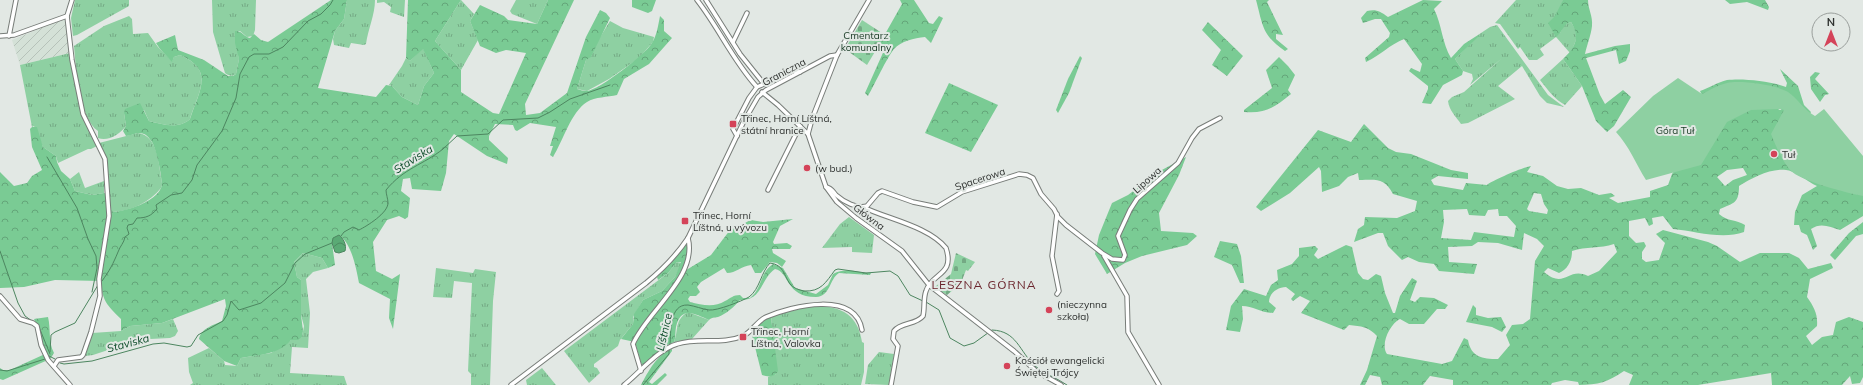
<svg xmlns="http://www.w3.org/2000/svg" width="1863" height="385" font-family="Mulish,sans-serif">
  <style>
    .industrial { fill: url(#industrial-furrows) }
    .grass { fill: url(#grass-tufts) }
    .forest { fill: url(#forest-crowns); fill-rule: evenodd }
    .cemetery { fill: url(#cemetery-stones) }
    .park { fill: #8ed0a2 }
    .water { fill: url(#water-waves); stroke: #4d8660 }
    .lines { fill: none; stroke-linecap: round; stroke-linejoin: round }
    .stream { stroke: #4d8660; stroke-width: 1 }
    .minor-casing { stroke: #787d79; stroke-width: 5.5 }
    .minor { stroke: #fff; stroke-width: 3.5 }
    .poi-dot { fill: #d44359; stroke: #e2e8e4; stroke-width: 1.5 }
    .labels { text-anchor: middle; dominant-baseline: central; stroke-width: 4; stroke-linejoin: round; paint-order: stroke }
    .park-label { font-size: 10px; fill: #143620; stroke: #e2e8e4 }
    .street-label { font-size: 10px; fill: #2e312f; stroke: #e2e8e4 }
    .poi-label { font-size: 10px; fill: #2e312f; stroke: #e2e8e4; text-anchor: start }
    .water-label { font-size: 11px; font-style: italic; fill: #074825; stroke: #e2e8e4 }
    .quarter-label { font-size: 12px; letter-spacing: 1px; fill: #6b252d; stroke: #e2e8e4 }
  </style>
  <defs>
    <pattern id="industrial-furrows" width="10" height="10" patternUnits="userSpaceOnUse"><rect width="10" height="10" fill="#d4e1d7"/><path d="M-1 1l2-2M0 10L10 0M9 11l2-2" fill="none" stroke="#b6c2b9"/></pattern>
    <pattern id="grass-tufts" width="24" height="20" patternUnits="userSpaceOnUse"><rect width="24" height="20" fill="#8ed0a2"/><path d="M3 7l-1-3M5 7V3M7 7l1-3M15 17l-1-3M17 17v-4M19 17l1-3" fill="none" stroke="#74a984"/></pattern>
    <pattern id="forest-crowns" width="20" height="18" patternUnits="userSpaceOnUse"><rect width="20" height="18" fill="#7acb94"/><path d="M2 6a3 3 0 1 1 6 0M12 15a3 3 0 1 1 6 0" fill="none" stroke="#64a579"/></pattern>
    <pattern id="cemetery-stones" width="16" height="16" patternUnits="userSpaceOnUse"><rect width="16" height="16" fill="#8ed0a2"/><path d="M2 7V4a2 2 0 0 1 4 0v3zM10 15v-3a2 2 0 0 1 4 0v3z" fill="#74a984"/></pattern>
    <pattern id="water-waves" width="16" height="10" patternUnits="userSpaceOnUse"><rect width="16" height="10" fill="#5aaa75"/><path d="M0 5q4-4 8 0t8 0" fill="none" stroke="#4b8b60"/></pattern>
  </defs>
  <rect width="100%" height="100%" fill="#e2e8e4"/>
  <path class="industrial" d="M63,19L66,21L70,53L20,65L12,40Z"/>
  <g class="grass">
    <path d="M75,0H129V6L77,35L73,36L71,18Z"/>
    <path d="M212,0H256L255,30L253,36L247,37L240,31H235L239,59L236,74C232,77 229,76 225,73L213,32Z"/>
    <path d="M347,0H375C375,15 368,29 366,44L364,45L351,43L349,48L334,45L333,39L335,31L344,19Z"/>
    <path d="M377,0H405L404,17L390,12L391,7L384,2L377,3Z"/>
    <path d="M461,0L474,14L470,21L478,40L461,70L435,41Z"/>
    <path d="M516,0H548L537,24L512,14L510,11Z"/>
    <path d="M1516,0H1563L1560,33L1565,24L1571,22C1579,35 1577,40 1570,53L1556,37L1540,49L1544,55L1537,60H1529L1520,47L1518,49L1500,24L1495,23Z"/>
    <path d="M129,16L132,19L133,34L148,33L158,47L172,61L174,57L180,55C215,70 199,91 190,119C178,130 162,124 149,121L144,110L124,113L126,126C120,134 108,142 98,138V131C79,118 76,68 74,46L104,26Z"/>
    <path d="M610,21L623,28L654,37L653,42L639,58L609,79L587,91L577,89L586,60L591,56L599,39Z"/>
    <path d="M1497,25L1548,95L1564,107L1547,103L1540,96L1522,66L1498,86L1515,99L1468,123L1461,124C1456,117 1449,110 1448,101L1452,97L1464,92L1501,59L1470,85L1473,79L1472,74L1463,71L1455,59L1478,36V35L1490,27Z"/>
    <path d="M423,48L434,73L424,86L418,105L402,97L392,86L389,85L402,66L406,58L410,61Z"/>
    <path d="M70,53L81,111L97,146L91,149H88L58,163L56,156L43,147L34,126L32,127L20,65Z"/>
    <path d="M1563,59L1582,86L1565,105C1554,99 1548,90 1540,80Z"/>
    <path d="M138,133C159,135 159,169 162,184L161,188C150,202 131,211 113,212C105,203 109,179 107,168C106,160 102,151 99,143Z"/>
    <path d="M79,172L85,188L104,181V193L92,195L75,191L70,179Z"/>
    <path d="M849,217L874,235L872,253L852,252V247L822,248L840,224Z"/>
    <path d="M303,253L322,258L328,268L313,272L306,279L310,313L308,348L292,347L290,373L344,376L347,385H190L193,383L189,372L188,358L209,348L224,361L225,365L237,366L241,358L271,353L291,340L302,337L304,326L301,315V280L297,277L294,262Z"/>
    <path d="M677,262L682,263L675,277L662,291L643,300L633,317V324L620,340L618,346L594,364V367L597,368L600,373L589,383L564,351L668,273Z"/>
    <path d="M436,268L473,273L475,269L496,272L493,301L490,385H471V374L468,371L472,283L454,281L452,298L433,297Z"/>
    <path d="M812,306C840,305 858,314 862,342L864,343V372L861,385H768V377L776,374L771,316Z"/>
    <path d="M688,312L709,320L692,339L674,342C679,330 674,320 688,312Z"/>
    <path d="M173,319L178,331L175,336L170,338L150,339L137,344L123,345L93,355L85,356L92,333L121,331L130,326L162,323Z"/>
    <path d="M879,352L894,354L889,385L865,384L868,365Z"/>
    <path d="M542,368L556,385H527L526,380Z"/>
  </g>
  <g class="forest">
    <path d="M331,0H347L344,19L335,31L318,88L376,97L386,85L392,86L402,97L418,105L424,86L434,73L423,49L410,61L406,58L408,0H461L435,41L461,70V92L493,113L499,114L526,53L506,50L496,53L480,46L470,21L480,5L504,16L508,20L537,24L548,0H574L525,104L526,115L540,113L567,93L586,37L600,10L606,13L610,18L591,57L586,60L577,89C580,90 584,91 587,91C599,90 646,54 652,43C657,35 658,26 660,16L664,20V31L672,38L649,64L624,79L617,95C608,97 595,97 587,102C571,112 563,141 553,157L550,155L553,146H550L556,127L530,123L517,131L515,130L513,125L495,124L489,136V140L508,158L507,164L487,156L454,134L449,141L446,173L441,191L412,189L410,178L403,179L401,191L410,198L408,217L405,219L399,216L387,220L373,242L376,271L392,279L400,274L393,329L389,318L390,299L359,283C356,268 352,244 339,235L332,243L335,265L328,268L322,258L303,253L294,262L297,277L301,280V315L303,331L302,337L298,340H291C279,355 258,355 241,358L237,366L224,361L199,339C201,328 214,325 222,321L226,306L225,299L162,323L130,326L121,331V319C107,305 102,301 101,281L55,280L24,287L0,288V172L14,186L27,183L32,176L42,170L32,147L30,129L32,127H37L43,147L56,156L57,162L61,171L70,179L75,191L92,195L104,193L109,194L111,209L113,212C127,211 155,202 161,188C164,182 156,148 152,142C150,139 147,135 144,134C137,131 132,136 126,136L123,131L126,126L124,113L125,109L140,103L149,121C162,124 178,130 190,119C199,91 215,70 180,55L174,57L172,62C166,55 160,50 156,43L175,35L178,50L204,60L228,76H233L236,74L239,59L235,43V31C242,30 244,37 250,38L254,34L261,40L268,42Z"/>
    <path d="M632,0H656L652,11L648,13L632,7Z"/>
    <path d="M900,0H914L929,23L933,24L939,16L943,18L931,43L925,37C914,38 901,41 894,49C886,59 875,84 868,96L865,93L886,46L880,43L902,4Z"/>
    <path d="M1256,0H1269L1267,2L1283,35L1276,34V39L1288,49L1285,51C1262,35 1263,26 1256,0Z"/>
    <path d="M1423,0L1442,1L1434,9C1442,25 1442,43 1451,58L1464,44L1478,35L1479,36L1455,59L1463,71L1462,75L1443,85L1431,104L1422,103L1428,89V86L1409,71L1411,68L1420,72L1422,64L1404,39C1389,45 1381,55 1366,62L1365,58L1389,37L1390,33L1381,19H1375L1363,23L1361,18L1367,11C1376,9 1380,11 1388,17Z"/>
    <path d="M1563,0H1588C1588,9 1593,16 1592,26C1591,35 1587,45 1585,54L1615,46L1630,44V51L1626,61L1619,64L1616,50L1586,58L1600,95L1605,104L1623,90L1631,97L1614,126L1607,132L1596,121L1582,86L1563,59C1576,47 1580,37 1571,22L1566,24L1560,33L1556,37L1548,23L1555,16Z"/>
    <path d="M1725,0H1765L1769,7L1768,10L1747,2L1730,4Z"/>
    <path d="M1208,22L1243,56L1227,76L1212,65L1221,50L1202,30Z"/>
    <path d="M1080,56L1082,58L1069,93L1058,113L1056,110L1068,79Z"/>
    <path d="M1279,57L1288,66L1295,75L1288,90L1291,94C1275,107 1266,114 1244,112V110L1272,88L1266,70Z"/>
    <path d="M1780,69L1798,86L1804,105L1811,112L1810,114L1806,112L1702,95L1700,91C1709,88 1718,82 1727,80C1742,78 1771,81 1786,87L1787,83Z"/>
    <path d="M1815,72L1820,73L1815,79L1829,94L1825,95L1820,102L1811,89L1810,77Z"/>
    <path d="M949,83L998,105L971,152L925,133Z"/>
    <path d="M1766,103L1780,110L1787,106L1863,166V216L1840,230C1830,227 1821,222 1811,229L1817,246L1813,250L1807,235L1801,232L1799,225H1794L1795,212L1802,195L1817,186C1810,183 1793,170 1786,170C1771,168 1752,178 1739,186C1739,203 1734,203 1720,209L1719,214C1728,222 1736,219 1745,225L1744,232C1722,240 1695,231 1673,229L1663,216L1652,218L1653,224L1649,226L1645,218L1629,221V236L1636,243L1644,242L1646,246L1642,252V259L1646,262L1659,260L1665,243L1656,234L1663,230L1708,242L1717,246L1740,262L1760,253H1789L1799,258L1808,269L1831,263L1833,268L1810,279L1807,297C1814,307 1818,314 1817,326L1806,336L1812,345L1822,337L1833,335L1836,322L1849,317L1863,322V377L1860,383L1852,384L1850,376L1842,385H1772L1771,373L1698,385H1629L1633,375L1624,371C1608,382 1598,385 1579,385L1578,382L1565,380L1552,383L1551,385H1453V380L1430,376L1423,385H1382L1380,377L1370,375L1365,385H1360L1367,370L1377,336C1369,327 1361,326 1349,325L1344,330L1301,313L1310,301L1300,296L1293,301L1291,299L1295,294L1286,287C1278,287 1269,293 1269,302L1276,308L1273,313C1261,313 1253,306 1242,306L1243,319L1240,332L1226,330L1231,306L1244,289L1266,296L1271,285L1278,280L1277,270L1292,264L1299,256V248L1315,246L1318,249L1314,255L1318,259L1346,245L1352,247L1358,273L1363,279L1368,280L1376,274L1381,276L1385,293L1393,313H1395L1400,296L1412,278L1417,281L1410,300L1415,302L1420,297L1434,298L1448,305L1445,309H1437L1424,324H1409L1400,319C1390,324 1380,344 1387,354L1442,364L1452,361L1464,338L1468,340C1471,357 1482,359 1498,359L1510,345L1506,335L1512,325L1523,324L1530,319L1535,261L1544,246L1537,239L1524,233L1522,250L1498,243L1478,242L1472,246L1448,247L1449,262L1477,264L1474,274L1439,271L1434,264L1419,262L1408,257L1402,260L1388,246L1383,233H1378L1354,242L1358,229L1364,225L1365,217L1397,218L1415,211L1417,201L1393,194C1384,177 1376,180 1359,180L1358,173L1348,177L1339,186L1322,192L1321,171L1319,167L1290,193L1261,211L1256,207L1318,130L1351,142L1364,124L1388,148L1396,152L1411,154L1451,170L1468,173V179L1438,176L1431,180L1434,185L1463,190L1466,183L1487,185C1493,180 1524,167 1531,166L1527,172L1543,176L1557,186L1568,189L1581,188L1599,195L1611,193L1615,196L1609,198L1618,203L1650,197V191L1668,185L1672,174L1708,124ZM1743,168L1747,175L1733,180L1725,186L1717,177L1727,170ZM1534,193L1541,194L1544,204L1548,210L1547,214L1529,211L1527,209ZM1467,209L1469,215L1485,216L1488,210L1498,209L1499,216H1507L1516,226L1514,237L1474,232L1471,240L1441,238L1444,222L1443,210ZM1614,244L1617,252L1599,271L1588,276C1568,266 1565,290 1544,272L1548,268L1559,273C1568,269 1572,261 1572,251C1586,246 1600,249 1614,244Z"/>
    <path d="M1186,157L1179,175L1159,213L1161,231L1193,233L1197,236L1187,245L1142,256L1125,263L1107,274L1095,254L1099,235L1112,203L1128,195L1160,171Z"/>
    <path d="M793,219L780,226L773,242L774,244L787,243L792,246L790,249H772L773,253L786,261L782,267L777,263L770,262L761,273H755L751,265C741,266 736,273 727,273L724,268L701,282L697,287L700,292L696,296H690L688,299L690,302C702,305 714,308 725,301C731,298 733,295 740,295L743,298H750C762,289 760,272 773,264L783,268L795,288L816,294L828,285L833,274C846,267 858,273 871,273L870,275L839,273C829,279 831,296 816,297C785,297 790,272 775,269C760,279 763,301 740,300C734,307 726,314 718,317C714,318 712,317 709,320C695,314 681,305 676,327C675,332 676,337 674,342L663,347L644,366L641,363L635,342L621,339L633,324L634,314L643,300L662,291L675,277L681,262H677L668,273L658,280L657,277L686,245H687L688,251L683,272L711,255L730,230L751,220L763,222Z"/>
    <path d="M1863,222V234L1856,236L1835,260L1830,255L1849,233Z"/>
    <path d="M1220,241L1237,244L1241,256L1244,283H1240L1232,265L1214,257Z"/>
    <path d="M1473,305L1476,308V315L1488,318L1501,317L1506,327L1502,332L1492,327L1466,322Z"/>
    <path d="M48,317C51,329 48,342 54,353L50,359L3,380L0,379V368L3,370H10L45,354L40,332L34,319Z"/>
    <path d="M769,317L771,318L778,371C774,378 768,377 762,375L752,335C754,327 762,321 769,317Z"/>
    <path d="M672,349V351L649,382L652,384L665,373L667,375L657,385H641C648,372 657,354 672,349Z"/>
  </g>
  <g class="cemetery">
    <path d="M862,20L885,35L867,65L845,49Z"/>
    <path d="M956,253L975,262L968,271L966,270L961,283L947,295L936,288V286L951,274Z"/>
  </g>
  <path class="park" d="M1678,78L1702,94C1710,90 1718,85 1727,83C1740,80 1777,85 1788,92C1798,99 1804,110 1815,116L1824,109L1863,156V196C1847,193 1800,181 1790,170C1781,159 1776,146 1771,134L1784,110L1781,109L1751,110L1727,122L1701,165L1646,180C1636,164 1629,146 1616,132L1653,96Z"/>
  <path class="water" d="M339,235C343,238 347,245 345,251L339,253L335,252L332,243L333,238Z"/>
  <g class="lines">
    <g class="stream">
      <path d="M47,157L77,208L88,239L96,256L97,268L92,292"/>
      <path d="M341,236L344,232L353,227L359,230C367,226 388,213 388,203C388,199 386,194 386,190C404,168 423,165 443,149C448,145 452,140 457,136L488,134L503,120L538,118L550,112L570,99L610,85"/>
      <path d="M0,251L18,303L25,316L32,321"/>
      <path d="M102,281C110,270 113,264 118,252C120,246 124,243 125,237L129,234L127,228L128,225L133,224L137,218C146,218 151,216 157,209L156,205L171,195L182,193L192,180L197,165L222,131L236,98L240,74L249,57L254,54H269L283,47L308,21L321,14L330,5L333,0"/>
      <path d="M926,302L939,310L950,338L964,346L974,343L992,330C1017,331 1019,351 1035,366C1044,374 1057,378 1067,385"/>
      <path d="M39,327L50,354"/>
      <path d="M670,345C671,332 669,304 688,305C695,306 702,309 709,310C717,311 742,301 749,297C760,289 761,272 770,263C784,265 783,274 790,284C793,288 799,290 804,291C821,292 826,282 835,270L838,269L866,273L890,271L898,276L910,295L923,301"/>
      <path d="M50,352L51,335L55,332L75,323L98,285"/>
      <path d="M49,356L55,359"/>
      <path d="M60,363L64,364L92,361L153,344L164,343L187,347L191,346L198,335L223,321L227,315L231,301L239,310L261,303L285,283L295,263L305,254L332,243"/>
      <path d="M0,370L7,371L45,359"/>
      <path d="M643,385L669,354V350"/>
    </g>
    <defs>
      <g id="minor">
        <path d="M697,0C719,28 733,61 757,87"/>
        <path d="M706,0L740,54L764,84"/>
        <path d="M869,0L837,55L812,119L808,134L826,187L837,202L856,218L902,251L929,285L1014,351L1036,371L1061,385"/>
        <path d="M0,36L14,35L67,16"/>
        <path d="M9,36L16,0"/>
        <path d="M733,42L747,13"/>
        <path d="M762,92L778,105L808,134"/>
        <path d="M737,136L733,129L749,98L757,87L794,71L800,72"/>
        <path d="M826,187C832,188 833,192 836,195C844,202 857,209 867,206L878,193L882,191L913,202L937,207L962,192L1019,174L1027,175L1033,178L1041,194L1054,209L1058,217L1066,225L1102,253L1112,259L1123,260L1125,255L1118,236L1130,210L1137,199L1178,163L1192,138L1199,129L1220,118"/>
        <path d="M768,190L800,126"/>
        <path d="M863,207C887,219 928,226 946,248C955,276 932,272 926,291C923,299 925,308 923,316C916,325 901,322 894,331L893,339L898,346L891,385"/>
        <path d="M1057,214L1052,256L1059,291L1057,294"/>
        <path d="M1104,256L1127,296L1128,332L1159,385"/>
        <path d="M0,296L20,319L33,323L37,326L41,345L48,360L70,385"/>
        <path d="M54,366L58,360L81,357L83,355L91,332L100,296L99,279L109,216L105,159L83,114L72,60L67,16L72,0"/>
        <path d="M641,371L633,344C647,311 698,277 688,238"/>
        <path d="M511,385L646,283C662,270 676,256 688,238L743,123L758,97L766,90L830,56L837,55"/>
        <path d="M624,385C639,373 659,349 677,344C698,337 722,345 743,336C752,332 757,321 766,317C792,306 855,290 862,330"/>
      </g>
    </defs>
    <use href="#minor" class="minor-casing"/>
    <use href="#minor" class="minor"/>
  </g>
  <g class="poi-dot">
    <rect x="729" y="120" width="8" height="8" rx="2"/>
    <circle cx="1774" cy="154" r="4"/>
    <circle cx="807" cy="168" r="4"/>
    <rect x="681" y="217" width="8" height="8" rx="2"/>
    <circle cx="1049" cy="310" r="4"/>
    <rect x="739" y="333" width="8" height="8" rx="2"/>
    <circle cx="1007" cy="366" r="4"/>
  </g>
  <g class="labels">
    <g class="park-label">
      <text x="866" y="35">Cmentarz<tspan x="866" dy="12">komunalny</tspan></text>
      <text x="1675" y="130">Góra Tuł</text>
    </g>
    <g class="street-label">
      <text transform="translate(784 72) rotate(-28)">Graniczna</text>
      <text transform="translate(980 179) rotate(-18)">Spacerowa</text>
      <text transform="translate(1147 180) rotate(-42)">Lipowa</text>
      <text transform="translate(869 217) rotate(37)">Główna</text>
    </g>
    <g class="poi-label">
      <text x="741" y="118">Třinec, Horní Líštná,<tspan x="741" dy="12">státní hranice</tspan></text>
      <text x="1782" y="154">Tuł</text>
      <text x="815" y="168">(w bud.)</text>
      <text x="693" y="215">Třinec, Horní<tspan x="693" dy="12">Líštná, u vývozu</tspan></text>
      <text x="1057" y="304">(nieczynna<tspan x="1057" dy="12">szkoła)</tspan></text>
      <text x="751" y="331">Třinec, Horní<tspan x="751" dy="12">Líštná, Valovka</tspan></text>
      <text x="1015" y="360">Kościół ewangelicki<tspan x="1015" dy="12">Świętej Trójcy</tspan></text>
    </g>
    <g class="water-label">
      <text transform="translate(413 159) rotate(-32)">Staviska</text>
      <text transform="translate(664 332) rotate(-77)">Líštnice</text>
      <text transform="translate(128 343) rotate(-15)">Staviska</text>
    </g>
    <g class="quarter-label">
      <text x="984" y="284">LESZNA GÓRNA</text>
    </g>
  </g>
  <g transform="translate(1831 32)"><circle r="19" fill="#e2e8e4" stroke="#9a9f9c"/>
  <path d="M0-3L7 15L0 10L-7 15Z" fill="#d44359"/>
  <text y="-6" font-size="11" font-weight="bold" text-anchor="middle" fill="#2e312f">N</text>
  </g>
</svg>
